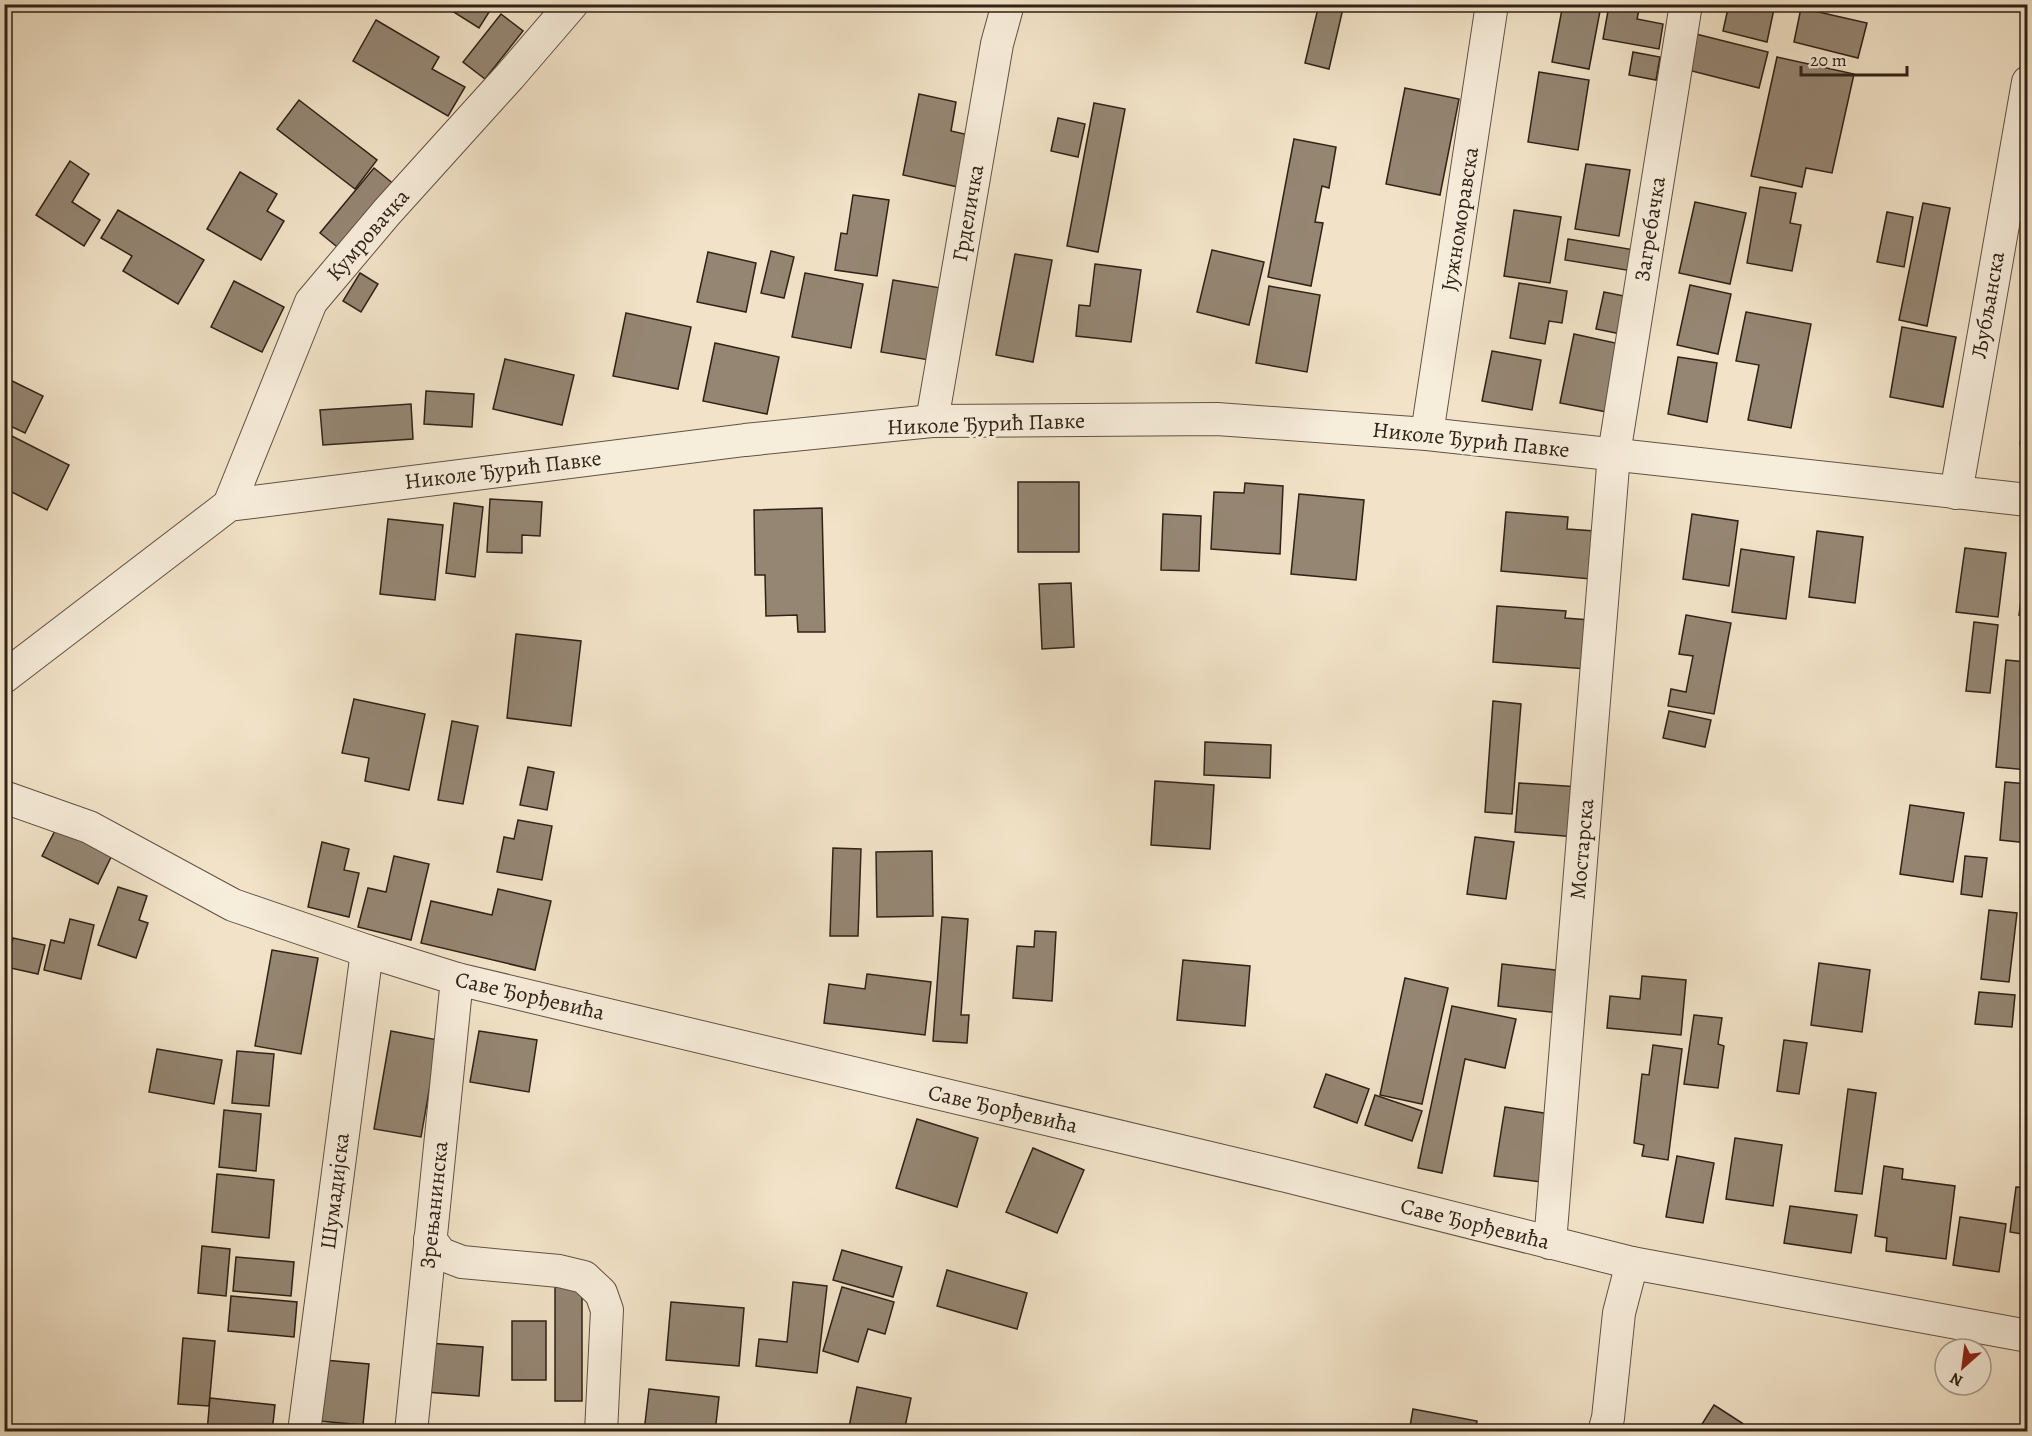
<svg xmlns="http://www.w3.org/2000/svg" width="2032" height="1436" font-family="Alegreya,serif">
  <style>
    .building { fill: #958673; stroke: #302217; stroke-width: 1.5 }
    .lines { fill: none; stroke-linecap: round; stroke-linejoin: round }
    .minor-casing { stroke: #605243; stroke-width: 34 }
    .minor { stroke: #f7eddb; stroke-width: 32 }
    .labels { text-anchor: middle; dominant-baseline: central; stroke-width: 6; stroke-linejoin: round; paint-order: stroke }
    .street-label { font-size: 22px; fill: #302217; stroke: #f7eddb }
  </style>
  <rect width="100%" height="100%" fill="#f2e3c8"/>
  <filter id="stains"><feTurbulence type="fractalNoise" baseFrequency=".00333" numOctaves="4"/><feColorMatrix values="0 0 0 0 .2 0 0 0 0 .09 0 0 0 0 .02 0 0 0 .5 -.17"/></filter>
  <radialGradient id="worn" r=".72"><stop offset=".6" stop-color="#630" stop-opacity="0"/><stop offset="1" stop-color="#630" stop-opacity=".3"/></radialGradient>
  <g class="building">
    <path d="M441,4H484L491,9L479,28Z"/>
    <path d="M1319,4H1344L1329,69L1305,63Z"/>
    <path d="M1563,4L1601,6L1589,69L1552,62Z"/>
    <path d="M1729,4H1775L1767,42L1723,31Z"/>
    <path d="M1609,5L1639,10L1637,19L1663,24L1659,49L1603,39Z"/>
    <path d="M1801,8L1867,23L1858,58L1794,42Z"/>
    <path d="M501,14L523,31L485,79L463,62Z"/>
    <path d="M376,20L439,57L432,69L465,87L448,116L353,61Z"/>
    <path d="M1696,34L1768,52L1759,88L1688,70Z"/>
    <path d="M1633,52L1660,57L1656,80L1629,75Z"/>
    <path d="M1777,57L1854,74L1832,173L1806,168L1802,187L1751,176Z"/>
    <path d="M1539,72L1589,80L1578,150L1528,142Z"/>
    <path d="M1405,88L1459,99L1440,195L1386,184Z"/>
    <path d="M919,94L956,102L951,131L969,135L958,187L903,175Z"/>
    <path d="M299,100L377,160L355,189L277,129Z"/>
    <path d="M1094,103L1125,109L1098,252L1067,246Z"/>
    <path d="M1058,118L1085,124L1078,157L1051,151Z"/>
    <path d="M1294,139L1336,147L1329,188L1322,186L1315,222L1323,223L1311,286L1268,277Z"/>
    <path d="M70,161L89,174L72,202L100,220L84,246L36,215Z"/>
    <path d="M1586,164L1630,170L1619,236L1575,229Z"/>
    <path d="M374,168L395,185L341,250L320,233Z"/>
    <path d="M240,172L277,194L267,211L284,221L261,260L207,229Z"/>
    <path d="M1760,187L1796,193L1790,223L1801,225L1792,271L1747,263Z"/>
    <path d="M853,195L889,200L877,276L835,270L841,233L847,234Z"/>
    <path d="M1695,202L1746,213L1730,284L1679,273Z"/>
    <path d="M1923,203L1950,208L1927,326L1899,320Z"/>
    <path d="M118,210L204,260L178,304L123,271L132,256L101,238Z"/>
    <path d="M1514,210L1561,217L1550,283L1504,276Z"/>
    <path d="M1887,212L1913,217L1904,267L1877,262Z"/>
    <path d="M1568,239L1635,250L1632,271L1565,260Z"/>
    <path d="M1212,250L1264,262L1249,325L1197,312Z"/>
    <path d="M771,251L794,257L784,298L761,293Z"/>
    <path d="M708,252L756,263L746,312L697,302Z"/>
    <path d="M1015,254L1052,260L1033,362L996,355Z"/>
    <path d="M1095,264L1141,270L1131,342L1076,336L1079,305L1090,306Z"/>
    <path d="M360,273L378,284L361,312L343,301Z"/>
    <path d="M805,273L863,284L851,348L792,337Z"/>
    <path d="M893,280L941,288L929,360L881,352Z"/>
    <path d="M234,281L284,307L262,352L211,327Z"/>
    <path d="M1519,283L1567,291L1562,323L1549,321L1545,344L1510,338Z"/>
    <path d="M1690,285L1731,294L1718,354L1677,345Z"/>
    <path d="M1269,286L1320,295L1307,372L1256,363Z"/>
    <path d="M1604,292L1629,297L1621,334L1596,329Z"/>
    <path d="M1746,312L1811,324L1791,428L1748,420L1759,365L1736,361Z"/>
    <path d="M626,313L691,327L678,389L613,376Z"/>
    <path d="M1902,327L1956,337L1943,407L1890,397Z"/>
    <path d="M1574,334L1620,344L1607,412L1560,403Z"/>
    <path d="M715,343L779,357L767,414L703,401Z"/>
    <path d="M1492,351L1541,360L1532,410L1482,401Z"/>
    <path d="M1678,357L1717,363L1707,422L1668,414Z"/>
    <path d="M505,359L574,375L562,425L493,409Z"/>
    <path d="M4,377L43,396L25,433L4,423Z"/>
    <path d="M426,391L474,394L472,427L424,424Z"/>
    <path d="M2028,392V445L2020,444Z"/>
    <path d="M411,404L413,439L323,445L320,410Z"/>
    <path d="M4,432L69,465L47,510L4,488Z"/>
    <rect x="1018" y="482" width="61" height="70"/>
    <path d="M1245,483L1283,486L1280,554L1211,549L1214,492L1244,493Z"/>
    <path d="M1299,494L1364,500L1356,580L1291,574Z"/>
    <path d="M490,499L542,502L540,536L522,535V553L487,552Z"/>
    <path d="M454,503L483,507L475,577L446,573Z"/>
    <path d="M822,508L825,632H798L797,615L766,616L765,575H755L754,510Z"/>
    <path d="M1506,512L1568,517L1567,529L1595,531L1591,579L1501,571Z"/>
    <path d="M1163,514L1201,516L1199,571L1161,570Z"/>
    <path d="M1692,514L1738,521L1729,586L1683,579Z"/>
    <path d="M388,519L443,525L435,600L380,594Z"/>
    <path d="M1817,531L1863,537L1855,603L1809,597Z"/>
    <path d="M1965,548L2006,553L1998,617L1956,612Z"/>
    <path d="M1741,549L1794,557L1786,619L1732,612Z"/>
    <path d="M2027,556H2028V616L2019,615Z"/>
    <path d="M1071,583L1074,647L1042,649L1039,584Z"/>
    <path d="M1497,606L1566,611L1565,618L1590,620L1587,669L1493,662Z"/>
    <path d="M1686,615L1731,623L1714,714L1668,706L1671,689L1686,692L1693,656L1679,654Z"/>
    <path d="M1974,622L1998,625L1990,693L1966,691Z"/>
    <path d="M516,634L581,641L571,726L507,718Z"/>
    <path d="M2006,660L2027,662L2021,729L2028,730V770L1996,767Z"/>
    <path d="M354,699L425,714L409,790L365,781L369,758L342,753Z"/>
    <path d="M1493,701L1521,704L1512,814L1485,812Z"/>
    <path d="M1669,711L1711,720L1705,747L1663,738Z"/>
    <path d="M452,721L478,726L463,804L438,800Z"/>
    <path d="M1205,742L1271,745L1270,778L1204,775Z"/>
    <path d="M528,767L554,772L547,810L520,805Z"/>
    <path d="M1155,781L1214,785L1210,849L1151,845Z"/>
    <path d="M2005,782L2028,784V843L2000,840Z"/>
    <path d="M1519,783L1580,787L1576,837L1515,832Z"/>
    <path d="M1910,805L1964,813L1953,882L1900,874Z"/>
    <path d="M518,820L552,826L542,880L497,872L504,837L514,839Z"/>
    <path d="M59,823L114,851L98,884L42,856Z"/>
    <path d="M1475,837L1514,842L1506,899L1467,894Z"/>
    <path d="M322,842L349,849L344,870L359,873L349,917L308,907Z"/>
    <path d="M833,848L861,849L858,936H830Z"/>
    <path d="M932,851L933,916L877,917L876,852Z"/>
    <path d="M394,856L429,864L411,940L358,927L368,888L386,892Z"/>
    <path d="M1965,856L1987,858L1982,897L1961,894Z"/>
    <path d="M118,887L147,896L139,920L148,923L136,958L98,945Z"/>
    <path d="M498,889L551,901L535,970L421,943L431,901L492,915Z"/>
    <path d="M1989,910L2017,913L2009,982L1981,979Z"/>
    <path d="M942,917L968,919L961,1015H969L967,1043L933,1041Z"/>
    <path d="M70,919L94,925L81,979L44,970L51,940L64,943Z"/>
    <path d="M1035,931L1056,932L1052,1001L1013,998L1017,946L1034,947Z"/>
    <path d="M13,938L45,945L38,974L6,967Z"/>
    <path d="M272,950L318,958L301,1054L255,1046Z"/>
    <path d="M1183,960L1250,966L1245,1026L1177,1020Z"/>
    <path d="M1819,963L1870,970L1862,1032L1811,1025Z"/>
    <path d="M1502,964L1564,971L1559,1013L1498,1006Z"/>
    <path d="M867,974L931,982L925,1035L824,1023L829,984L865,989Z"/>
    <path d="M1642,976L1686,980L1681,1035L1607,1028L1610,996L1640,999Z"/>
    <path d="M1405,978L1448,988L1422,1104L1380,1095Z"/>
    <path d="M1979,992L2015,995L2012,1027L1975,1024Z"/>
    <path d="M1452,1006L1516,1019L1505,1068L1465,1059L1442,1173L1418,1168Z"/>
    <path d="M1694,1015L1722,1018L1718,1044L1724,1046L1718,1088L1684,1084Z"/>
    <path d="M391,1031L438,1040L421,1137L374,1129Z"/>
    <path d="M479,1031L537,1040L529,1092L470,1082Z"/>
    <path d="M1784,1040L1807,1043L1799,1094L1777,1091Z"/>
    <path d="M1653,1045L1682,1049L1668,1160L1642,1156L1644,1145L1634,1143L1642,1074L1649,1075Z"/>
    <path d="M157,1049L222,1060L214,1104L149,1092Z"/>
    <path d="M237,1051L274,1054L269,1106L232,1103Z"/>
    <path d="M1326,1074L1369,1089L1357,1123L1314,1107Z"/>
    <path d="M1848,1089L1876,1093L1862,1194L1835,1191Z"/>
    <path d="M1375,1095L1422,1111L1412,1141L1365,1125Z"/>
    <path d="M1505,1107L1550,1114L1541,1182L1494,1176Z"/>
    <path d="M224,1110L261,1114L256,1171L219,1167Z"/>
    <path d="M917,1119L978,1138L957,1207L896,1188Z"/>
    <path d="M1735,1138L1782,1145L1773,1206L1726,1199Z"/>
    <path d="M1033,1148L1084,1170L1057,1233L1006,1212Z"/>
    <path d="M1677,1156L1714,1163L1703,1223L1666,1217Z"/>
    <path d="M1884,1166L1903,1169L1902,1179L1955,1186L1946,1259L1886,1251L1887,1238L1875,1236Z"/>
    <path d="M217,1174L274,1180L269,1238L212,1232Z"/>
    <path d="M2016,1187L2028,1188V1235L2010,1232Z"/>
    <path d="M1790,1206L1857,1215L1851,1253L1784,1243Z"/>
    <path d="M1960,1217L2006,1224L1999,1272L1953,1265Z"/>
    <path d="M202,1246L230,1249L226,1296L198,1293Z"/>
    <path d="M842,1250L902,1267L893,1297L833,1280Z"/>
    <path d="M236,1257L294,1262L291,1296L233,1291Z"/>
    <path d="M947,1270L1027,1293L1017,1329L937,1306Z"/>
    <path d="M793,1282L827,1286L817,1373L756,1366L759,1339L787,1342Z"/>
    <rect x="555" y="1286" width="27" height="115"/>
    <path d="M842,1287L894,1302L885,1334L868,1329L858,1362L823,1351Z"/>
    <path d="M231,1296L297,1302L294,1337L228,1331Z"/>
    <path d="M671,1302L744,1308L739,1366L666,1360Z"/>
    <rect x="512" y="1321" width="34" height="59"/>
    <path d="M183,1338L215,1341L209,1406L178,1404Z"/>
    <path d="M428,1343L483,1347L479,1396L425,1392Z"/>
    <path d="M324,1360L369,1364L363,1425L319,1421Z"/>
    <path d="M857,1387L911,1398L904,1432H848Z"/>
    <path d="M649,1389L719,1397L715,1432H644Z"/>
    <path d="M210,1398L275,1405L272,1432H207Z"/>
    <path d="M1714,1405L1756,1432H1697Z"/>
    <path d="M1413,1409L1477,1421L1475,1432H1409Z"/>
  </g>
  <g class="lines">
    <defs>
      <g id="minor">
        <path d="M932,421L997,44L1008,4"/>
        <path d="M1427,434L1492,4"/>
        <path d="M1956,493L2028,82"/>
        <path d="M229,505L311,302L387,212L510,76L572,4"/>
        <path d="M4,677L229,505L745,440L932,421L1217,419L1427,434L2028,500"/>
        <path d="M4,797L89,827L233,905L367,951L457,979L1286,1176L1632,1263L2028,1336"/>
        <path d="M430,1239L441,1254L462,1262L559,1271L584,1277L601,1293L607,1310L601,1432"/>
        <path d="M1550,1243L1614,454L1686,4"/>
        <path d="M304,1432L367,951"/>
        <path d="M411,1432L457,979"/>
        <path d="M1604,1432L1608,1418L1619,1313L1632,1263"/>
      </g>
    </defs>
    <use href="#minor" class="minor-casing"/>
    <use href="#minor" class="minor"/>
  </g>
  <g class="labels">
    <g class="street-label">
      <text transform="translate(968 213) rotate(-80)">Грделичка</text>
      <text transform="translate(1460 219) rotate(-81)">Јужноморавска</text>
      <text transform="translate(1650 229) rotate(-81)">Загребачка</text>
      <text transform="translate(368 235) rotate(-49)">Кумровачка</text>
      <text transform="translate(1988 305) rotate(-80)">Љубљанска</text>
      <text transform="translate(986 424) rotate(-2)">Николе Ђурић Павке</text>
      <text transform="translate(1471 440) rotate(6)">Николе Ђурић Павке</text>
      <text transform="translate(503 470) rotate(-7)">Николе Ђурић Павке</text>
      <text transform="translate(1582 849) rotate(-85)">Мостарска</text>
      <text transform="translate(530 996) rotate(13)">Саве Ђорђевића</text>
      <text transform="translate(1003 1109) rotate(13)">Саве Ђорђевића</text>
      <text transform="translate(335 1191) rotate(-83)">Шумадијска</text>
      <text transform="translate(434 1205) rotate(-84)">Зрењанинска</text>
      <text transform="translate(1475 1224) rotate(14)">Саве Ђорђевића</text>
    </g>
  </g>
  <rect width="2032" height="1436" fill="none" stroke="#f2e3c8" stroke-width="24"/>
  <rect x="6" y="6" width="2020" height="1424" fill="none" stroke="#302217" stroke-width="3"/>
  <rect x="12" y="12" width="2008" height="1412" fill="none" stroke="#302217" stroke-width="1.5"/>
  <g transform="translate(1963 1367) rotate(208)"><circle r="28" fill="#f7eddb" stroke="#a79c8d" stroke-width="1.5"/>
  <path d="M0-4.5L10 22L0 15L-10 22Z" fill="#8f2418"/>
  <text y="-9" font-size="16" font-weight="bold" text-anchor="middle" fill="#302217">N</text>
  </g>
  <path d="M1801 66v9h106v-9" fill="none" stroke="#302217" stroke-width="3"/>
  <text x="1810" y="66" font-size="18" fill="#302217" stroke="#f7eddb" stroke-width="4.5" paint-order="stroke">20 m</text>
  <rect width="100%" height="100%" filter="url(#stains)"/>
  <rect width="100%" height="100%" fill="url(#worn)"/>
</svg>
